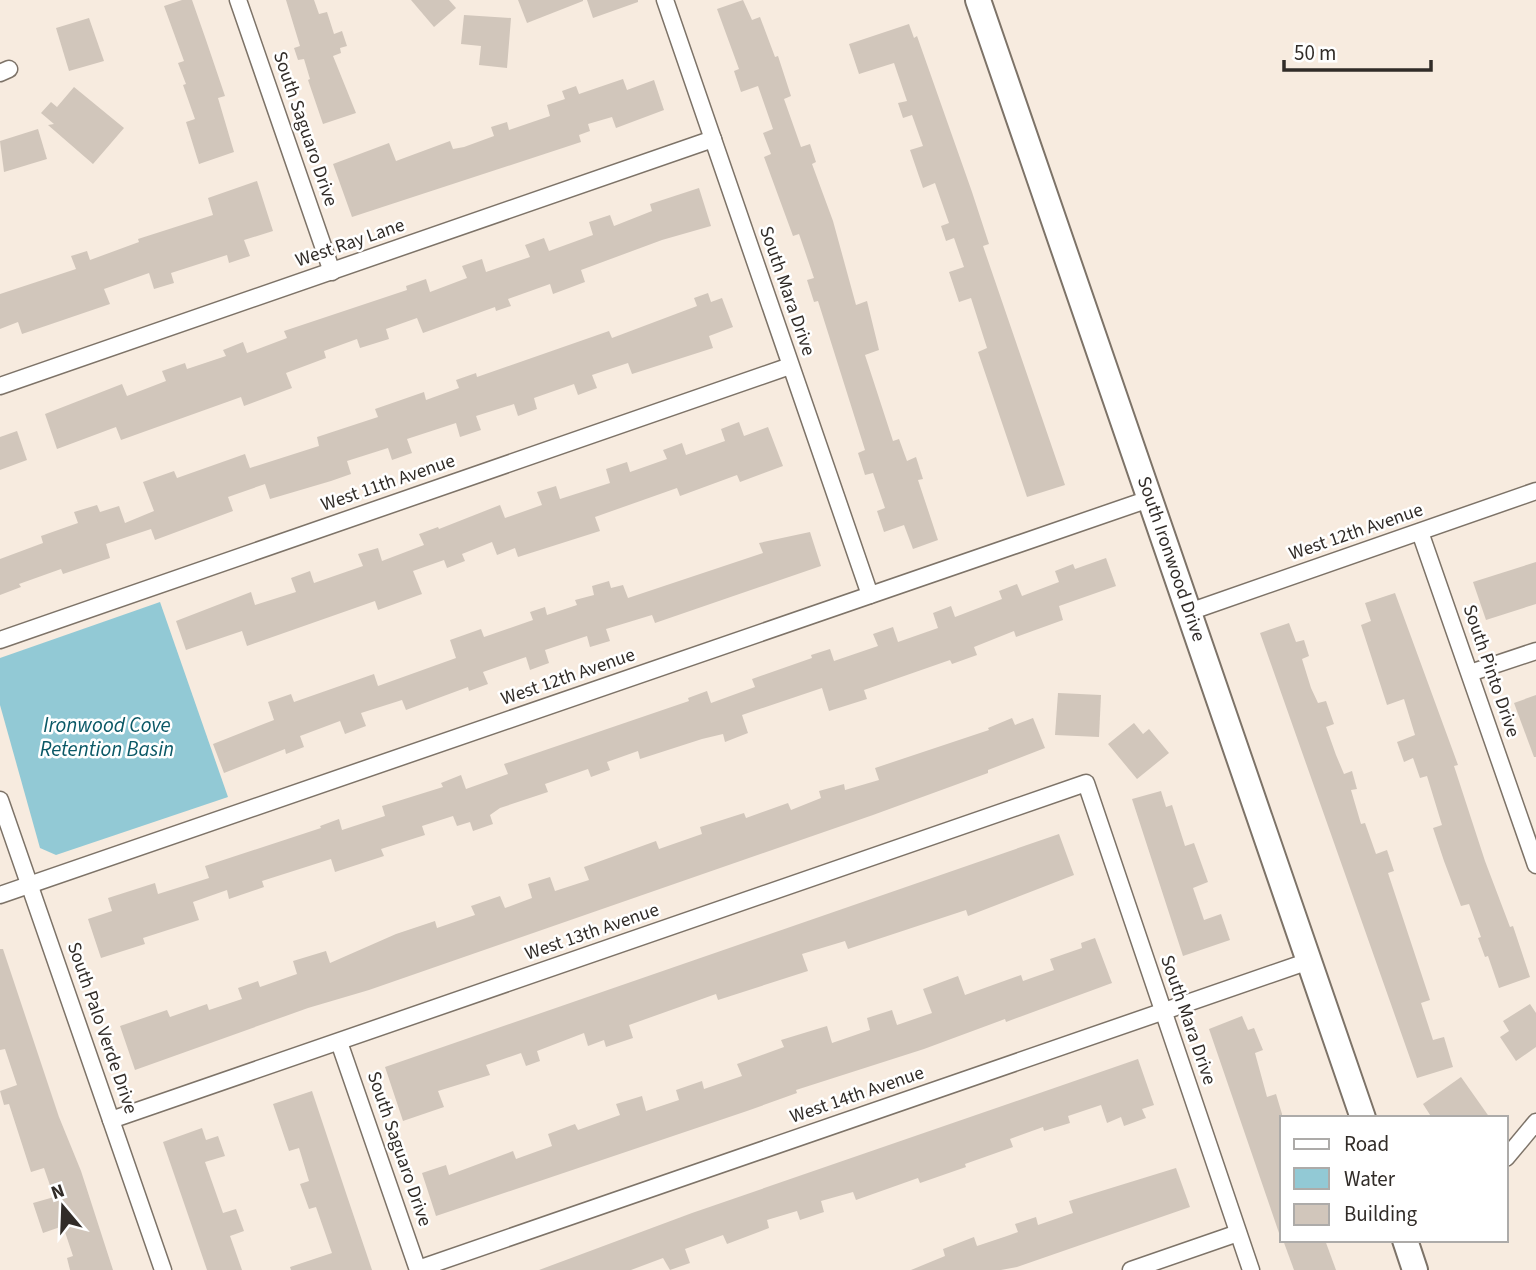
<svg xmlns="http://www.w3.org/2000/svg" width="1536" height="1270" font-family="'Source Sans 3',sans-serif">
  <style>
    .water { fill: #92c9d5 }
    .building { fill: #d1c6bb }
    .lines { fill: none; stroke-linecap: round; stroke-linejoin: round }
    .minor-casing { stroke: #7d7368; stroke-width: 19 }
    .primary-casing { stroke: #7d7368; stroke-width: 28 }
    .minor { stroke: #fff; stroke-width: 16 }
    .primary { stroke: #fff; stroke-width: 24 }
    .labels { text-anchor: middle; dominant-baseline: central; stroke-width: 5; stroke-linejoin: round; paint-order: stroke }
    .street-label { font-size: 19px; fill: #312c28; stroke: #fff }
    .water-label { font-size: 21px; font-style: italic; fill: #0a5866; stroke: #fff }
  </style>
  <rect width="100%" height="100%" fill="#f7ebdf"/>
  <path class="water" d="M160,602L228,797L56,855L40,848L0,705V658Z"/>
  <g class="building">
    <path d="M182,0H192L206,40L225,96L218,98L234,152L199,164L186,122L195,119L183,85L186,84L178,63L184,61L164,6Z"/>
    <path d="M286,0H314L319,14L327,12L334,34L342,31L347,46L340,48L341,53L333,56L356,113L323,124L308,80L310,79L304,59L298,60L294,48L300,46Z"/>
    <path d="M411,0H449L456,8L434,27Z"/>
    <path d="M518,0H583V1L527,23Z"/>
    <path d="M587,0H638V2L593,18Z"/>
    <path d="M743,0L752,20L760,17L775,57L778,56L791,96L784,99L801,147L810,144L816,162L812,164L833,221L856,305L867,301L879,350L865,355L893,441L899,439L907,461L916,457L923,479L918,480L938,540L913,549L904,525L884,532L877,511L885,508L873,473L865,475L858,453L865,450L818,301L814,302L807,280L814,278L799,234L793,236L764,157L771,154L763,133L773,129L758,86L741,92L734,71L739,69L717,9Z"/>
    <path d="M464,15L511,18L507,68L479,65L481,46L461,44Z"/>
    <path d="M89,18L104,61L69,71L56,28Z"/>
    <path d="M909,24L914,38L917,36L972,192L989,244L983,246L1065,485L1027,497L978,352L987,348L971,298L959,302L949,272L964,267L954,238L946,241L941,226L949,223L935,183L923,188L910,150L923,146L912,115L903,118L898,103L907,101L894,63L859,74L849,44Z"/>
    <path d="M623,79L627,90L654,80L664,110L616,128L612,117L588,124L590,131L579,135L581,142L352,217L333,164L389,143L396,161L450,141L453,149L464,147L494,136L491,127L507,122L509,130L550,116L547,105L565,99L562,91L576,86L579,94Z"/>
    <path d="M74,87L124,128L93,164L48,125L54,124L41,113L51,102L57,107Z"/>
    <path d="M38,129L47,159L4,172L0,141Z"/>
    <path d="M257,181L273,231L244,240L250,256L229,263L227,255L171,273L174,283L154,289L149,273L104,289L110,304L22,334L18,322L0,329V294L76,269L71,256L87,251L90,260L139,242L138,239L213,215L208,198Z"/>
    <path d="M699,188L711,226L662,240L581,270L585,282L553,294L550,284L508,299L511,306L496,311L495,307L423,333L417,318L386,329L389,339L360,348L357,339L324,351L326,358L286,373L292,388L244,406L241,397L121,440L116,427L57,449L45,414L122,384L127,396L166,381L162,371L185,363L187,369L226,356L223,350L243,342L247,353L287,338L284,331L407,290L406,286L426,279L430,292L467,278L462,266L482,259L486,272L530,257L525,245L544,238L549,251L593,235L589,222L610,215L614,226L652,211L650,204Z"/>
    <path d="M708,293L711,302L722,298L733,327L709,336L713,348L632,374L628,363L592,375L597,388L578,395L574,384L534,398L537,409L518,416L514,404L476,416L481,430L460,437L456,423L407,439L412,453L392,460L388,448L347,461L351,474L331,481L270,499L265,484L228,497L233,511L155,540L151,529L106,544L110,558L63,574L61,569L19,584L21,587L0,595V559L43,543L41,536L78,523L74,512L97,505L100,512L119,506L125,523L154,511L143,482L174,471L177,478L245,454L250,468L319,446L317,437L378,417L375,409L424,392L426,400L459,388L456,380L476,373L477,377L609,331L612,338L697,306L694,298Z"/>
    <path d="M739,422L744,436L768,427L783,466L740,482L737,475L680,496L677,488L595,517L600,531L518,557L515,548L497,555L492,542L462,554L465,561L447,568L444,560L413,571L422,594L378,610L375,601L247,646L242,631L186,650L176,621L251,592L255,605L296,592L291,578L310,571L314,583L363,566L358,554L378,548L382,561L424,545L419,534L438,527L439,529L500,505L505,518L542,505L537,492L556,486L560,499L610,483L606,469L627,462L630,472L667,459L663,450L682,443L686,455L725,441L721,429Z"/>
    <path d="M17,431L27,460L0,470V437Z"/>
    <path d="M810,532L821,566L655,623L652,615L606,629L610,641L590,647L587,636L545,650L549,663L530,670L526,657L483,672L488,684L469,691L468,687L406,710L402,700L361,713L366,726L345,734L340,721L300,736L304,747L286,754L285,749L224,773L213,744L274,720L268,702L291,694L294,702L374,674L378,686L456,658L450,640L481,629L484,637L533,620L530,612L545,607L547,615L577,605L575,600L594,595L592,586L609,581L611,588L623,585L628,598L763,553L759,543Z"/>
    <path d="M1106,558L1116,586L1059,606L1063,620L1016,637L1014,631L974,647L977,655L952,664L950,660L864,690L867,699L829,711L822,688L742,715L748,733L725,742L723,734L702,739L640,759L638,751L607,762L610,770L591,777L588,769L545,784L548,792L500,808L490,815L493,824L473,831L470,822L457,826L453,816L422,826L425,835L381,849L384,856L335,872L331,859L262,881L264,887L229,899L227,890L193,902L199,920L143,938L145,944L101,958L88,919L112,911L108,898L155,883L158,894L209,878L205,866L321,828L320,826L339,819L342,830L385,816L382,806L443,787L441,783L461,775L466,789L508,774L504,764L689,701L688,698L707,691L711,703L755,687L752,679L812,658L811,655L830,649L834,661L878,646L873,634L893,627L898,642L938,628L933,613L951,606L955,617L1002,599L999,591L1017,584L1022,596L1059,582L1055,571L1073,564L1075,569Z"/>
    <path d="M1536,562V604L1486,620L1473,582Z"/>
    <path d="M1395,593L1458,765L1454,766L1485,861L1510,927L1513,926L1530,977L1499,988L1488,956L1485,957L1478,938L1481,937L1469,904L1461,906L1444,861L1433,828L1442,825L1427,776L1420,778L1413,758L1404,762L1397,742L1415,735L1404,699L1387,705L1361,625L1371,621L1365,603Z"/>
    <path d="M1289,623L1296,642L1304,640L1309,656L1302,659L1311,688L1318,703L1326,701L1334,724L1326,727L1336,755L1344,774L1352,771L1357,789L1351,790L1361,824L1365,823L1376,854L1387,850L1394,871L1388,873L1430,1000L1421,1003L1433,1040L1444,1037L1453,1067L1417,1078L1260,633Z"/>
    <path d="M1058,693L1101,695L1099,737L1055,735Z"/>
    <path d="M1536,695V757H1534L1514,703Z"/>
    <path d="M1012,718L1015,725L1033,718L1045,748L988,770V773L873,815L369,990L308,1008L135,1070L120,1026L167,1010L170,1017L207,1004L209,1010L242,999L238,988L258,981L260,987L297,974L293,961L326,951L330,963L396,934L435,921L437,928L475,915L471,906L500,896L505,908L532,898L528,884L550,877L555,891L589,880L584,867L656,841L659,849L702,834L700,827L744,813L746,818L788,803L791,810L821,798L819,791L844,784L845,790L879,780L875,768L989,730L988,728Z"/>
    <path d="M1134,723L1143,734L1149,729L1169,753L1137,779L1108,744Z"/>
    <path d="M1161,791L1166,807L1172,805L1185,846L1194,843L1208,882L1193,888L1204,920L1221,914L1230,940L1183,956L1132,799Z"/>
    <path d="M1059,834L1074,875L968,916L966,910L848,949L845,941L802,954L808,971L718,1000L716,994L629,1025L633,1038L606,1047L604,1040L588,1046L584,1033L537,1051L540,1061L526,1066L521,1053L486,1065L490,1075L438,1091L444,1107L403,1121L385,1067Z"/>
    <path d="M1095,938L1112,983L1006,1022L1005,1019L924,1049L796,1090L797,1093L747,1111L436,1216L422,1173L446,1165L449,1175L513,1151L516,1159L552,1146L548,1134L575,1124L578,1130L620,1115L616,1104L642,1096L646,1111L679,1100L676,1090L702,1081L704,1089L742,1076L737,1064L784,1047L781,1040L827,1026L832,1043L870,1030L867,1018L892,1010L897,1025L932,1013L923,989L958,976L965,995L1021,975L1023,981L1054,970L1050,959L1082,948L1081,943Z"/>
    <path d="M0,949H3L59,1117L81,1171L113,1270H70L67,1258L73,1256L63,1226L43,1233L33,1203L54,1197L44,1168L31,1172L9,1104L4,1105L0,1091L17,1085L5,1049L0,1050Z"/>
    <path d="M1530,1004L1536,1013V1047L1516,1061L1500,1037L1509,1031L1503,1021Z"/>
    <path d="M1242,1016L1248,1030L1254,1028L1263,1050L1255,1053L1267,1097L1276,1094L1282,1114V1232L1279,1233L1209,1029Z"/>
    <path d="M1138,1059L1154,1105L1142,1109L1146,1118L1124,1126L1121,1117L1107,1123L1101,1105L1068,1116L1070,1123L1044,1131L1043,1127L1010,1139L1013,1147L965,1164L966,1167L920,1183L918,1178L856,1200L853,1192L821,1201L824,1212L800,1220L797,1211L767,1220L769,1228L727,1244L723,1235L685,1249L690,1263L670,1270L663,1258L631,1270H539L692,1213Z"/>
    <path d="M1461,1077L1490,1118H1432L1423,1104Z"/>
    <path d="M312,1091L347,1196L372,1270H291L290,1267L332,1253L316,1207L309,1209L300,1184L309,1181L299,1148L289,1151L273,1104Z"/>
    <path d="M202,1128L206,1140L218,1136L225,1156L205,1162L223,1213L236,1209L244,1231L230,1236L242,1270H207L163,1142Z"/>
    <path d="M1176,1168L1190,1207L1017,1267L1001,1270H911L945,1256L943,1249L974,1237L977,1246L1007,1236L1018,1232L1015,1224L1036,1217L1038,1225L1073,1213L1069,1201Z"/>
    <path d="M1283,1240H1325L1336,1270H1294Z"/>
  </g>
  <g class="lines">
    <defs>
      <g id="minor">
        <path d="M238,0L332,272"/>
        <path d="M665,0L870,595"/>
        <path d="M0,73L9,69"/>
        <path d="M0,386L713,139"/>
        <path d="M1420,532L1536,865"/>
        <path d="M1189,612L1536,491"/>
        <path d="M0,640L790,366"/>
        <path d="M1470,673L1536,651"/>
        <path d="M0,800L163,1270"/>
        <path d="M0,895L1149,499"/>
        <path d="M339,1042L418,1270"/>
        <path d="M111,1120L1086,783L1251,1270"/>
        <path d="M1506,1158L1536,1122"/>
        <path d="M418,1269L1309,961"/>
        <path d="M1131,1270L1238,1233"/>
      </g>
      <g id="primary">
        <path d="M978,0L1363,1118"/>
        <path d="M1405,1240L1415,1270"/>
      </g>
    </defs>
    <use href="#minor" class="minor-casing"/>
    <use href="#primary" class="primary-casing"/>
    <use href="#minor" class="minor"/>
    <use href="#primary" class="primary"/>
  </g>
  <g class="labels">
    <g class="street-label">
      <text transform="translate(305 129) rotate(71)">South Saguaro Drive</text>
      <text transform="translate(350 243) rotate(-19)">West Ray Lane</text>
      <text transform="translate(787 291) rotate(71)">South Mara Drive</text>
      <text transform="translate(388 483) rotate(-19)">West 11th Avenue</text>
      <text transform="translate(1356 532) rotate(-19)">West 12th Avenue</text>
      <text transform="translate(1171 559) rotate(71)">South Ironwood Drive</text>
      <text transform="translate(1491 671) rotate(71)">South Pinto Drive</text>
      <text transform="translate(568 677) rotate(-19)">West 12th Avenue</text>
      <text transform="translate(592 932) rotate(-19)">West 13th Avenue</text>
      <text transform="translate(1188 1020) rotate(71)">South Mara Drive</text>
      <text transform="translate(102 1028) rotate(71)">South Palo Verde Drive</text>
      <text transform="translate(857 1095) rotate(-19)">West 14th Avenue</text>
      <text transform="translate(399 1149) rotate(71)">South Saguaro Drive</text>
    </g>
    <g class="water-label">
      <text x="107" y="725">Ironwood Cove<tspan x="107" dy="24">Retention Basin</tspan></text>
    </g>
  </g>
  <rect x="1280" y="1116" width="228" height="126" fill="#ffffff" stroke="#adaba9" stroke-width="2"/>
  <rect x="1294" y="1139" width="35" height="10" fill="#ffffff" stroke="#adaba9" stroke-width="2"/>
  <text x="1344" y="1151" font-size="21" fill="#312c28">Road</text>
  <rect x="1294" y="1168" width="35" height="21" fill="#92c9d5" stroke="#adaba9" stroke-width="2"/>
  <text x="1344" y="1186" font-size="21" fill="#312c28">Water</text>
  <rect x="1294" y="1204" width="35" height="21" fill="#d1c6bb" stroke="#adaba9" stroke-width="2"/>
  <text x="1344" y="1221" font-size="21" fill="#312c28">Building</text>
  <g transform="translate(63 1207) rotate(341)" stroke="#ffffff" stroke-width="5" paint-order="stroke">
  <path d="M0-5L12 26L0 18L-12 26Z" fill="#312c28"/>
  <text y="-10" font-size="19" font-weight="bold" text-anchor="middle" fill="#312c28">N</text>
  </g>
  <path d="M1284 60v10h147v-10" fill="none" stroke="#312c28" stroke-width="3.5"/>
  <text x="1294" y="60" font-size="21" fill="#312c28" stroke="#ffffff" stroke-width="5" paint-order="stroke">50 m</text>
</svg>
